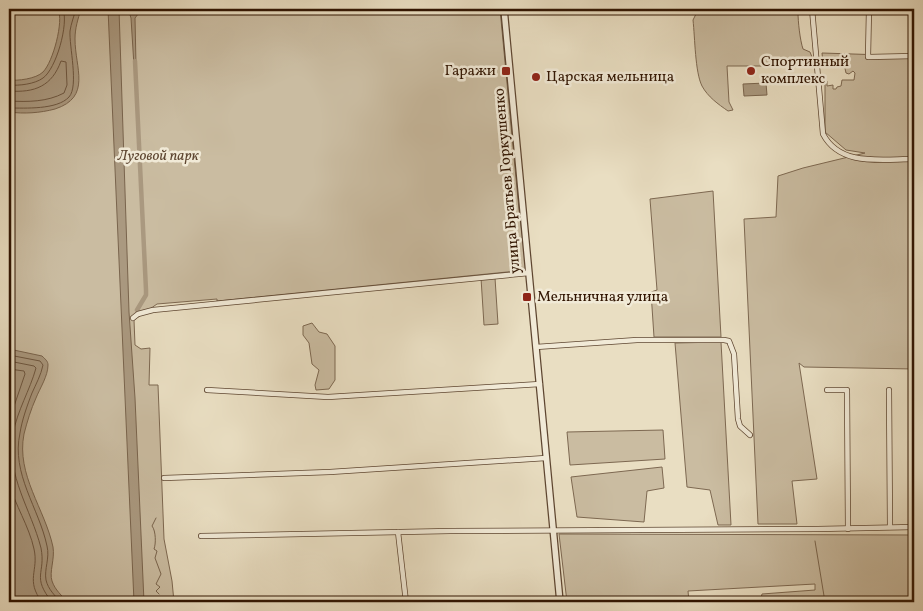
<svg xmlns="http://www.w3.org/2000/svg" width="923" height="611" font-family="Vollkorn,serif">
  <style>
    .green { fill: #cabca1; stroke: #7d6851 }
    .water { fill: #aa9980; stroke: #79644d }
    .lines { fill: none; stroke-linecap: round; stroke-linejoin: round }
    .shore { stroke: #6d5640; stroke-width: 1 }
    .stream { stroke: #79644d; stroke-width: 1 }
    .canal { stroke: #aa9980; stroke-width: 4.5 }
    .minor-casing { stroke: #5e4631; stroke-width: 6 }
    .tertiary-casing { stroke: #5e4631; stroke-width: 8 }
    .minor { stroke: #f1ead7; stroke-width: 4.5 }
    .tertiary { stroke: #f1ead7; stroke-width: 5.5 }
    .poi-dot { fill: #8f2418; stroke: #f1ead7; stroke-width: 2 }
    .labels { text-anchor: middle; dominant-baseline: central; stroke-width: 5; stroke-linejoin: round; paint-order: stroke }
    .poi-label { font-size: 15px; fill: #301401; stroke: #f1ead7; text-anchor: start }
    .park-label { font-size: 15px; font-style: italic; fill: #5e4631; stroke: #f1ead7 }
    .street-label { font-size: 15px; fill: #301401; stroke: #f1ead7 }
  </style>
  <rect width="100%" height="100%" fill="#e9dec2"/>
  <filter id="stains"><feTurbulence type="fractalNoise" baseFrequency=".004" numOctaves="4"/><feColorMatrix values="0 0 0 0 .2 0 0 0 0 .09 0 0 0 0 .02 0 0 0 .5 -.17"/></filter>
  <radialGradient id="worn" r=".72"><stop offset=".6" stop-color="#630" stop-opacity="0"/><stop offset="1" stop-color="#630" stop-opacity=".3"/></radialGradient>
  <g class="green">
    <path d="M9,9H500L519,210L527,270L217,301V299L157,304L134,320L135,345L141,349L150,348L149,385H158L164,539L172,581L174,602H9Z"/>
    <path d="M694,9H809V12H798C798,22 800,40 803,49L810,52L812,57V61L797,66H727L729,102L733,110L728,111C718,104 708,97 702,86C695,72 695,38 693,20L696,14Z"/>
    <path d="M822,53L914,56V369L804,367L799,363L817,479L792,481L797,524H758L744,219L776,217L778,176L803,168L865,153L846,150L825,132V82L827,81V86L833,85V89H836L837,87L841,86L842,80H854L855,73L853,71L849,74L846,73L844,64L839,59L823,63Z"/>
    <path d="M713,191L721,337H654L651,292L657,290L650,199Z"/>
    <path d="M481,278H495L498,324L484,325Z"/>
    <path d="M312,323L319,332L327,334L335,346V380L329,389L316,390L315,385L319,370L312,364L309,343L303,335V326Z"/>
    <path d="M721,342L731,525H718L710,490L687,487L675,343Z"/>
    <path d="M663,430L665,459L570,465L567,432Z"/>
    <path d="M662,467L664,488L647,491L644,522L577,517L571,477Z"/>
    <path d="M559,534L914,535V602H760L762,594L815,590V584L688,591L689,602H567Z"/>
  </g>
  <g class="water">
    <path d="M58,9H81C78,19 75,28 75,39C75,68 92,97 55,109C40,113 24,114 9,112V80C17,81 36,79 43,72C53,62 64,21 58,9Z"/>
    <path d="M108,9H119L129,312L135,398L144,602H134Z"/>
    <path d="M128,9H142L135,18L136,65L134,66L131,18Z"/>
    <path d="M766,83L767,95L744,96L743,84Z"/>
    <path d="M9,349L42,356C45,359 48,361 48,365C48,376 40,388 36,398C31,409 27,422 24,434C16,475 45,509 53,547C55,559 49,572 52,581C55,590 62,596 68,602H9V549L11,529L9,524Z"/>
  </g>
  <g class="lines">
    <g class="shore">
      <path d="M9,85C19,86 35,84 43,78C56,69 69,24 63,9"/>
      <path d="M9,91C35,93 52,86 61,61L66,62L67,85L64,93C47,102 28,102 9,101"/>
      <path d="M9,108C25,108 57,110 69,97C79,86 69,46 70,31C71,24 74,16 76,9"/>
      <path d="M9,355L40,361L43,365C41,375 36,384 32,393C27,406 22,420 20,433C11,474 39,508 47,546C50,558 44,569 46,580C48,589 55,596 61,602"/>
      <path d="M9,361L34,366L36,368C30,390 17,411 13,434C6,476 31,509 41,548C46,574 31,576 52,602"/>
      <path d="M9,369L24,371L25,374L9,421"/>
      <path d="M9,483C15,505 29,526 34,549C39,571 25,580 42,602"/>
    </g>
    <g class="stream">
      <path d="M156,518L152,526C156,531 156,544 154,549L157,551L155,558L161,574L156,584L160,587L156,591L159,594"/>
      <path d="M815,541L825,602"/>
    </g>
    <path class="canal" d="M135,61L146,290V295L137,310"/>
    <defs>
      <g id="minor">
        <path d="M812,9L823,134C840,167 882,159 914,159"/>
        <path d="M869,9L868,57L914,56"/>
        <path d="M133,318L138,314L153,310L529,273"/>
        <path d="M536,347L637,340H724L729,341L734,354L738,419L740,426L750,435"/>
        <path d="M207,390L328,397L540,384"/>
        <path d="M827,390H847L848,529"/>
        <path d="M889,390L890,527"/>
        <path d="M164,478L330,472L546,458"/>
        <path d="M398,532L406,602"/>
        <path d="M201,536L450,531L818,529L914,527"/>
      </g>
      <path id="tertiary" d="M504,9L560,602"/>
    </defs>
    <use href="#minor" class="minor-casing"/>
    <use href="#tertiary" class="tertiary-casing"/>
    <use href="#minor" class="minor"/>
    <use href="#tertiary" class="tertiary"/>
  </g>
  <g class="poi-dot">
    <rect x="501" y="66" width="10" height="10" rx="2.5"/>
    <circle cx="751" cy="71" r="5"/>
    <circle cx="536" cy="77" r="5"/>
    <rect x="522" y="292" width="10" height="10" rx="2.5"/>
  </g>
  <g class="labels">
    <g class="poi-label">
      <text x="761" y="62">Спортивный<tspan x="761" dy="17">комплекс</tspan></text>
      <text x="496" y="71" text-anchor="end">Гаражи</text>
      <text x="546" y="77">Царская мельница</text>
      <text x="537" y="297">Мельничная улица</text>
    </g>
    <g class="park-label">
      <text x="158" y="156">Луговой парк</text>
    </g>
    <g class="street-label">
      <text transform="translate(508 181) rotate(-95)">улица Братьев Горкушенко</text>
    </g>
  </g>
  <rect width="923" height="611" fill="none" stroke="#e9dec2" stroke-width="30"/>
  <rect x="10" y="10" width="903" height="591" fill="none" stroke="#301401" stroke-width="2.5"/>
  <rect x="15" y="15" width="893" height="581" fill="none" stroke="#301401"/>
  <rect width="100%" height="100%" filter="url(#stains)"/>
  <rect width="100%" height="100%" fill="url(#worn)"/>
</svg>
